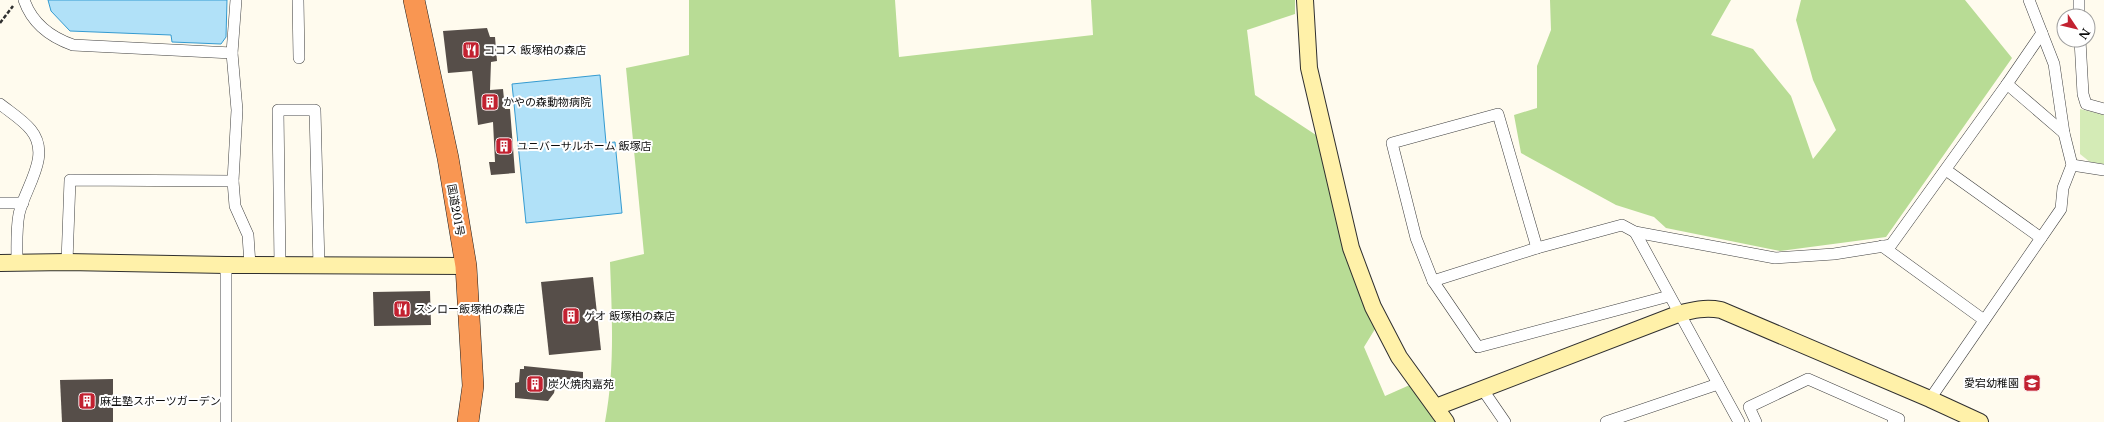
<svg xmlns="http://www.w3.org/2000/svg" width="2104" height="422" font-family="'Libre Baskerville','Noto Sans JP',serif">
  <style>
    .green { fill: #d4ebb6 }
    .forest { fill: #b8dc95 }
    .water { fill: #b1e1f8; stroke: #359bd1 }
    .building { fill: #564e49 }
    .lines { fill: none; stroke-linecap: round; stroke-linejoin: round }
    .street-casing { stroke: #404040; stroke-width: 12 }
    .secondary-casing { stroke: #2f2f2f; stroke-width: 18 }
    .highway-casing { stroke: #1e1e1e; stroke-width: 22 }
    .path { stroke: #2f2f2f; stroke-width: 2.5; stroke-dasharray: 4 2; stroke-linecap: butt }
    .street { stroke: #fff; stroke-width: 11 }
    .secondary { stroke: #fff1a9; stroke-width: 16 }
    .highway { stroke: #f99652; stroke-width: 21 }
    .labels { text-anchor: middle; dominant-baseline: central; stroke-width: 4; stroke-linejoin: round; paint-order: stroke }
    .poi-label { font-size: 11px; fill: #0d0d0d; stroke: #fff; text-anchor: start }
    .street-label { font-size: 11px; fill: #0d0d0d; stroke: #fff }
  </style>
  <rect width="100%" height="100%" fill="#fffbee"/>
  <path class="green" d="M2080,109L2104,115V164L2090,162L2080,154Z"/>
  <g class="forest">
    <path d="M689,0H895L899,57L1093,35L1091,0H1295V14L1247,30L1255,95L1316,135L1345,255L1375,329L1364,347L1385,396L1412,384L1437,422H605C615,369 612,316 610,262L644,254L626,68L689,55Z"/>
    <path d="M1550,0H1731L1711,35L1753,49L1791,96L1813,159L1836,130L1813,80L1796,20L1801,0H1965L2012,58L1886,237L1780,251L1666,228L1654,217L1616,205L1521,153L1514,115L1537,108V66L1551,30Z"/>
  </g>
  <g class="water">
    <path d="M48,0H227L226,37L221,44L172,42L171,35L70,31L51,11Z"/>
    <path d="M600,75L606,143L615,142L622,213L526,223L512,84Z"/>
  </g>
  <g class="building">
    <path d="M487,28L490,37H495L497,61L491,62L490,90L503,89L505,109H510L515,173L491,175L489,162H495L493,122L478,125L472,71L448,73L443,31Z"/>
    <path d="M593,277L601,350L549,355L541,282Z"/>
    <path d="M430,291L431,325L374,326L373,292Z"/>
    <path d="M524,366L583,372V386L556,383L554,393L548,401L515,398V383L519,382L520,369H524Z"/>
    <path d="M113,379V422H62L60,380Z"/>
  </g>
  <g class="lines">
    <defs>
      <g id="street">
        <path d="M24,0C32,23 50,37 73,45L232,53"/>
        <path d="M236,0L232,53L237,110L233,181L235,206L248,235L250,265"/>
        <path d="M298,0L299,58"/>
        <path d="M2079,0V16"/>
        <path d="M2080,40L2083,94L2086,104L2104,109"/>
        <path d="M2007,84L2042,33"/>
        <path d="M0,104C10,112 23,120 31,130C52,156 25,187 19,214C16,230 17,247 17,263"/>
        <path d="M2072,165L2104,170"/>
        <path d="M1946,170L2041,238"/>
        <path d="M0,203H23"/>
        <path d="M1635,232L1739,422"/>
        <path d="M1882,246L1984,320"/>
        <path d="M1537,248L1498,114L1392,143L1416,238L1433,281L1478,347L1669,296"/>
        <path d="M67,262L70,180L233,181"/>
        <path d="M280,265L278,110H315L319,266"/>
        <path d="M1433,281L1537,248L1622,225L1635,232L1775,258L1834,254L1891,245L2007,84L2064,133"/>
        <path d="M1483,390L1505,422"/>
        <path d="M1930,399L2061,209L2063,188L2072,165L2064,133L2054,64L2029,0"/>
        <path d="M226,422V265"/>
        <path d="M1606,422L1718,384"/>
        <path d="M1756,422L1749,407L1808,379L1899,419L1893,422"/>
      </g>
      <g id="secondary">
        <path d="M1305,0L1309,68L1351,248L1373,307L1399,357L1446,422"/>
        <path d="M0,263L67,262L226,265L466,266"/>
        <path d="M1436,407L1678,314C1693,310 1705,307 1721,310L1930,399L1980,422"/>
      </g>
      <path id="highway" d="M414,0L448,158L466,266L473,386L468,422"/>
    </defs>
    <use href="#street" class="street-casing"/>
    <use href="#secondary" class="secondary-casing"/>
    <use href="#highway" class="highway-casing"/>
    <path class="path" d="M0,23L13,6"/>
    <use href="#street" class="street"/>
    <use href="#secondary" class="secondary"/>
    <use href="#highway" class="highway"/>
  </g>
  <defs>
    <symbol id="restaurant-square" viewBox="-11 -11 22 22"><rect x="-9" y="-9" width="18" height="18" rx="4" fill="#c22130" stroke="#fff"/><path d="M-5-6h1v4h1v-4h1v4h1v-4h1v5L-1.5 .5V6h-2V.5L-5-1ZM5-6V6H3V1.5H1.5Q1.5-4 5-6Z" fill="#fff"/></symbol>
    <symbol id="building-square" viewBox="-11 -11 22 22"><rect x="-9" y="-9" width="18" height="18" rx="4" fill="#c22130" stroke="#fff"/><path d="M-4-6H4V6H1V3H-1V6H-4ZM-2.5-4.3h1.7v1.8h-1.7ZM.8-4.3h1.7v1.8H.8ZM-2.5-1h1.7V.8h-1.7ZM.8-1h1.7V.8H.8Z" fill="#fff"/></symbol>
    <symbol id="school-square" viewBox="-11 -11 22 22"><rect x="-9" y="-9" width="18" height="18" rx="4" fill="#c22130" stroke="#fff"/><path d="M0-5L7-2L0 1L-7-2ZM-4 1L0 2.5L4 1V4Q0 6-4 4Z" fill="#fff"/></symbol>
  </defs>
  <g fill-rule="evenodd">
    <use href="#restaurant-square" x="461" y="40" width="20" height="20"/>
    <use href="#building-square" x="480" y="92" width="20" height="20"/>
    <use href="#building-square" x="494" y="136" width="20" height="20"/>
    <use href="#restaurant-square" x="392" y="299" width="20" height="20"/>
    <use href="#building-square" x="561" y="306" width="20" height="20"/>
    <use href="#school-square" x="2022" y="373" width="20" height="20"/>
    <use href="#building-square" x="525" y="374" width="20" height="20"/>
    <use href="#building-square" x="77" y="391" width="20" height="20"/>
  </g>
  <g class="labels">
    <g class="poi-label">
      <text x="484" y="50">ココス 飯塚柏の森店</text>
      <text x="503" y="102">かやの森動物病院</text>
      <text x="517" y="146">ユニバーサルホーム 飯塚店</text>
      <text x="415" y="309">スシロー飯塚柏の森店</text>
      <text x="584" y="316">ゲオ 飯塚柏の森店</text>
      <text x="2019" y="383" text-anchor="end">愛宕幼稚園</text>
      <text x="548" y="384">炭火焼肉嘉苑</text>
      <text x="100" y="401">麻生塾スポーツガーデン</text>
    </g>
    <g class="street-label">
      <text transform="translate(456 210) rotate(80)">国道201号</text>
    </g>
  </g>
  <g transform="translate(2076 28) rotate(125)"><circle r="19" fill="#ffffff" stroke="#9e9e9e"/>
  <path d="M0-3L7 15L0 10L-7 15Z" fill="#c22130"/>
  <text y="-6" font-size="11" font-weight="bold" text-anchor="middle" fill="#0d0d0d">N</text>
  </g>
</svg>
